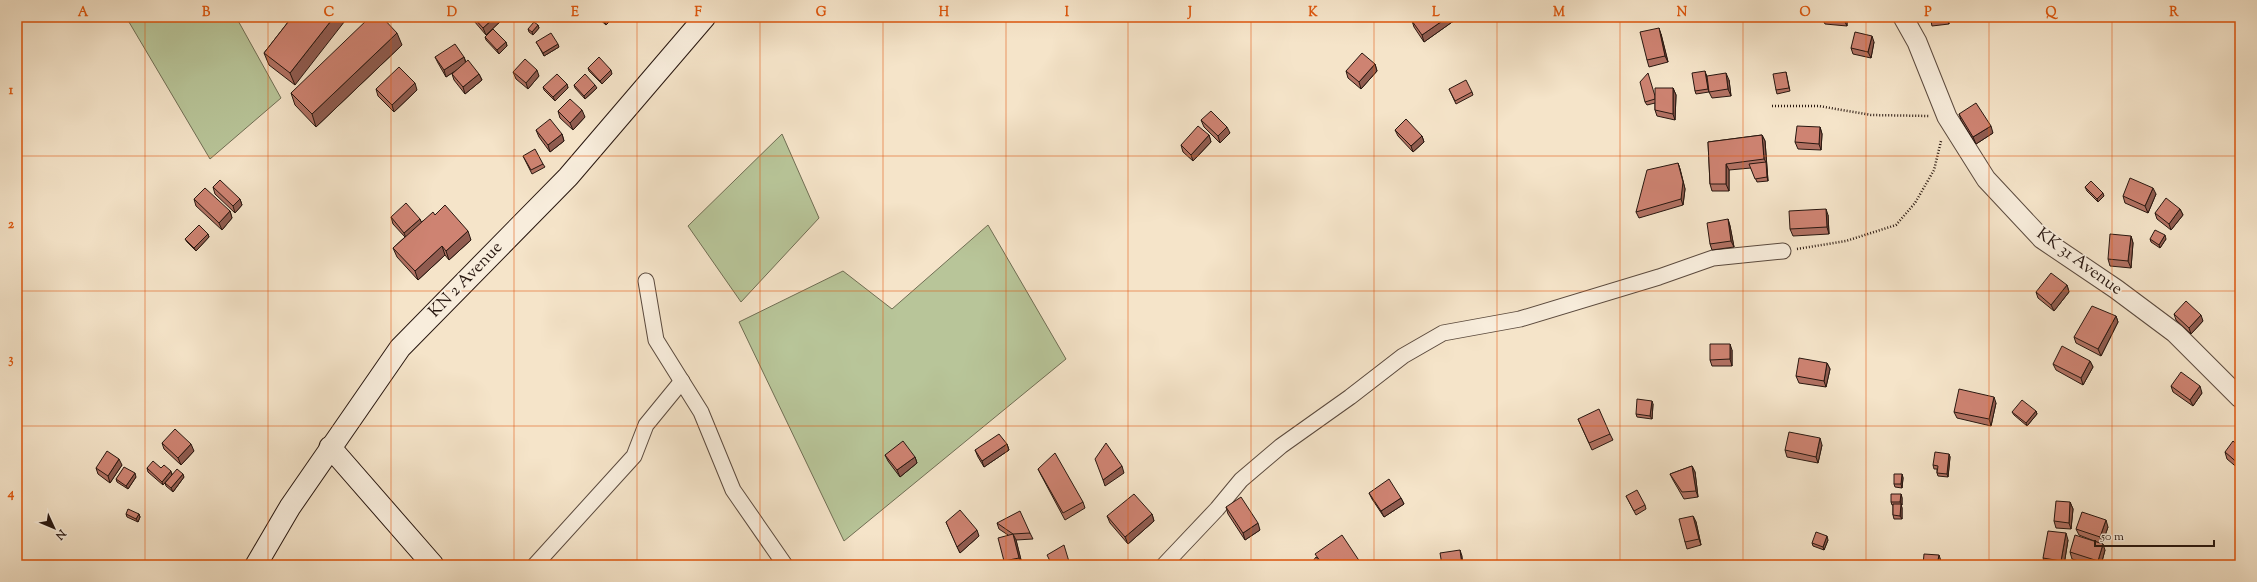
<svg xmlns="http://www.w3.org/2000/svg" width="2257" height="582" font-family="'Sorts Mill Goudy',serif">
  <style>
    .green { fill: #b8c599; stroke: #706e54 }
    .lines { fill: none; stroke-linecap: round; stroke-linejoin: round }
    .minor-casing { stroke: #5b4a3e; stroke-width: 17 }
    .tertiary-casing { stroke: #5b4a3e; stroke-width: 21 }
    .secondary-casing { stroke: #281710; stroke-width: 23 }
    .path { stroke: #281710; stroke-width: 2.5; stroke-dasharray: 1 2; stroke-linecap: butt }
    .minor { stroke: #f8eddc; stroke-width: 15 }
    .tertiary { stroke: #f8eddc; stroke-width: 19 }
    .secondary { stroke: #f8eddc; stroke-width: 21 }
    .wall { fill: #b17162; stroke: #281710 }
    .shaded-wall { fill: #905c50; stroke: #281710 }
    .building { fill: #ce8372; stroke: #281710 }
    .grid { fill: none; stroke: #de560c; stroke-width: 1; stroke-opacity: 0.55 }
    .labels { text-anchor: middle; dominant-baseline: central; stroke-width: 3.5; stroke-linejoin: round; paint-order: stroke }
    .street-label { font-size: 17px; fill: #281710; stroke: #f8eddc }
    .neatline { fill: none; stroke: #de560c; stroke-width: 1.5 }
    .grid-label { font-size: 13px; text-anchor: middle; font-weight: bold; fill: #de560c }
  </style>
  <rect width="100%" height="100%" fill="#f5e4c9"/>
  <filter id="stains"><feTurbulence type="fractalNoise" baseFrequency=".005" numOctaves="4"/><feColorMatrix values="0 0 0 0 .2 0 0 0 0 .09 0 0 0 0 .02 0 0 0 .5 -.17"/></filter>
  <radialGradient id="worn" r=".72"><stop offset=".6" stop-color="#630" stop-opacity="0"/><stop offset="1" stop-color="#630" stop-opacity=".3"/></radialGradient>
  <g class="green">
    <path d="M126,17H236L281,98L210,159Z"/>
    <path d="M782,134L819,218L741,302L688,226Z"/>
    <path d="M988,225L1066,359L844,541L739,322L843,271L892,309Z"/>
  </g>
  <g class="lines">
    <defs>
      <g id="minor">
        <path d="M646,281L656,340L701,412L733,490L785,565"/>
        <path d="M535,565L634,456L646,425L682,381"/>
        <path d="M1164,565L1217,509L1241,480L1281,446L1350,397L1403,356L1443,333L1520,319L1659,277L1713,258L1783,251"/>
      </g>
      <path id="tertiary" d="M1903,17L1917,42L1947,117L1986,179L2042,239L2116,289L2175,333L2240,398"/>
      <g id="secondary">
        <path d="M330,447L433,565"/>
        <path d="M256,565L290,507L400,348L568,177L705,17"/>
      </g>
    </defs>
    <use href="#minor" class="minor-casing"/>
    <use href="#tertiary" class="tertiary-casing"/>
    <use href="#secondary" class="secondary-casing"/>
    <g class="path">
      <path d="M1772,106H1819L1871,115L1929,116"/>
      <path d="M1797,249L1846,241L1896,225L1915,203L1934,170L1941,141"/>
    </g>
    <use href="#minor" class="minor"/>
    <use href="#tertiary" class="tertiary"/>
    <use href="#secondary" class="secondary"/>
  </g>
  <g class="wall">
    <path d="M292,17L295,85L269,65L264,53Z"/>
    <path d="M472,17H505L486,35L474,21Z"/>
    <path d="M597,17H614L606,25Z"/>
    <path d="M1418,17H1454L1455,20L1424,42L1414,27L1412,21Z"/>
    <path d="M1847,17V26L1825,24L1822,18Z"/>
    <path d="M1930,17H1948L1949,24L1932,26Z"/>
    <path d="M538,25L539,28L533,35L529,32L528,29Z"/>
    <path d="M1661,34L1668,62L1649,67L1647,60Z"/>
    <path d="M485,37L506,42L507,46L499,54L486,40Z"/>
    <path d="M536,42L559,47L544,56L538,45Z"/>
    <path d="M1874,42L1871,58L1853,54L1851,48Z"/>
    <path d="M402,45L316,127L295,105L291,93Z"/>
    <path d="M435,57H464L466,62L479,74L482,80L465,94L454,80L452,74L456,70L446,77L438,63Z"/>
    <path d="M1375,64L1377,71L1361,89L1348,78L1346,71Z"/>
    <path d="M588,68L612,74L602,84L589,71Z"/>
    <path d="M513,72L539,76L528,89L516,79Z"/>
    <path d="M1786,72L1790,91L1777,94L1776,90Z"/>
    <path d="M1706,74L1709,92L1696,94L1695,91Z"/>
    <path d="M1729,80L1731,96L1712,98L1709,92Z"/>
    <path d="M567,84L568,88L555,101L544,90L543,87Z"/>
    <path d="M574,85L597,88L585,99L575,88Z"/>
    <path d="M1673,88L1676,95L1675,120L1657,116L1655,110V103L1647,105L1645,102L1655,96Z"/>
    <path d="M376,89L417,90L394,112L378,96Z"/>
    <path d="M1449,89L1472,92L1473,95L1456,104Z"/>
    <path d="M558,111L585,117L573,130L560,118Z"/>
    <path d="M1959,114L1993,133L1976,144L1961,120Z"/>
    <path d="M1201,120L1230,133L1220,143L1204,127Z"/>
    <path d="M1820,127L1822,134L1821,150L1798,149L1795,142Z"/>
    <path d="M536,130L562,134L564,141L550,152L539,137Z"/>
    <path d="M1395,130L1422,136L1424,142L1413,152L1398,136Z"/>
    <path d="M1209,135L1211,142L1193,161L1183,152L1181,145Z"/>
    <path d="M1762,135L1765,141L1768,181L1757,182L1751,168L1729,170V191H1712L1710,184L1708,142Z"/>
    <path d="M523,156L543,164L545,167L532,174Z"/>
    <path d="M1678,163L1680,169L1685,189L1683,205L1639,218L1636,212Z"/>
    <path d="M213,187L240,199L242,205L235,213L215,194Z"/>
    <path d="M2085,187L2104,196L2098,202L2087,191Z"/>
    <path d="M2156,194L2148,213L2125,203L2123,196Z"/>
    <path d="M194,199L230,211L232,218L222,230L196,206Z"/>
    <path d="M2180,209L2183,215L2171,230L2157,219L2155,213Z"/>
    <path d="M435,215L471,240L449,260L445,255L418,280L397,257L393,248L405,237L393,224L391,217L420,219L421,222Z"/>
    <path d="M1828,215L1829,234L1793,236L1790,229Z"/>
    <path d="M1728,219L1730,226L1734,247L1712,250L1710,244Z"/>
    <path d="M208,234L209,237L196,251L187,242L185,239Z"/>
    <path d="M2131,236L2133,243L2131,268L2110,266L2108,259Z"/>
    <path d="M2150,239H2166L2160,248L2151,242Z"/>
    <path d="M2067,285L2069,292L2054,311L2038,298L2036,292Z"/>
    <path d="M2174,314L2203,321L2191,334L2176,320Z"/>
    <path d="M2116,316L2118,322L2101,356L2076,343L2074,337Z"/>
    <path d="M1732,350V366H1712L1710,360Z"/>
    <path d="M2090,361L2093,367L2083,385L2056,370L2053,364Z"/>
    <path d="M1827,363L1830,369L1826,387L1799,383L1796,376Z"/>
    <path d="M2171,386L2202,393L2193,406L2173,392Z"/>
    <path d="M1996,403L1991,426L1957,418L1954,412Z"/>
    <path d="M1653,404L1652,419L1637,417L1636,414Z"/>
    <path d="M2036,411L2037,414L2027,426L2014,415L2012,412Z"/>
    <path d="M1578,419L1610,434L1613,440L1592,450Z"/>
    <path d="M162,443L194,451L181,465L164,449Z"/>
    <path d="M1007,444L1009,450L984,467L978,457L975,450Z"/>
    <path d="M1822,445L1818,463L1787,457L1785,450Z"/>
    <path d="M2240,447V470L2227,459L2225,452Z"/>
    <path d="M1949,454L1950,457L1948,477L1938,476L1937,473V469H1934L1933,465Z"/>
    <path d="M885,455L915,457L917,463L900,477L888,461Z"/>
    <path d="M122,465L110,483L98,474L96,468Z"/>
    <path d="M1692,466L1695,472L1698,497L1684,499L1673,480L1670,474Z"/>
    <path d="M147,468H161L172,474L184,477L173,492L166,486L165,483L163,485L148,472Z"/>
    <path d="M1038,469L1083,502L1085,508L1065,520L1041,475Z"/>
    <path d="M1902,474L1903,478L1902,488L1895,487L1894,484Z"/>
    <path d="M136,477L128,489L117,482L116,479Z"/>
    <path d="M1369,493L1401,498L1404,504L1384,517L1372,499Z"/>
    <path d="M1901,494L1902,498V505H1901L1902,508V519H1894L1893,515V505H1892L1891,502Z"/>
    <path d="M1626,496L1645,505L1646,509L1636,515Z"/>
    <path d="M2070,502L2073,509L2071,529L2056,528L2054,521Z"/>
    <path d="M1226,507L1260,530L1245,540L1228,514Z"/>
    <path d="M126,514H139L140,517L138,522L127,517Z"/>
    <path d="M1152,514L1154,521L1128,544L1110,523L1107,516Z"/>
    <path d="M1693,516L1696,522L1701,545L1687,549L1685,542Z"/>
    <path d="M946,522L979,536L960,553Z"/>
    <path d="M997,523L1030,533L1033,539L1016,540L1022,564L1018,565H1006L1004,561L1008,535L999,529Z"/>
    <path d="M2108,527L2102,544L2079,535L2076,529Z"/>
    <path d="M1828,540L1824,550L1813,546L1812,543Z"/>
    <path d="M2068,540L2064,565H2046L2043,558Z"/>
    <path d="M2105,550L2101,565H2092L2072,559L2070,552Z"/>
  </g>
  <g class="shaded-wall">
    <path d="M334,17H348L295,85L290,73Z"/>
    <path d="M495,17H505L486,35L483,28Z"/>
    <path d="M605,17H614L606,25L603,19Z"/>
    <path d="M1448,17H1454L1455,20L1424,42L1422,35Z"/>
    <path d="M1845,17H1847V26L1844,20Z"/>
    <path d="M1946,17H1948L1949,24L1946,18Z"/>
    <path d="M538,25L539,28L533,35L532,32Z"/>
    <path d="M1659,28L1661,34L1668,62L1665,56Z"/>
    <path d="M397,33L402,45L316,127L312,114Z"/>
    <path d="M1872,36L1874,42L1871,58L1868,52Z"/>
    <path d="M506,42L507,46L499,54L497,50Z"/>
    <path d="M558,44L559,47L544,56L543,53Z"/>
    <path d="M464,57L466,64L446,77L444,70Z"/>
    <path d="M1375,64L1377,71L1361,89L1359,82Z"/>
    <path d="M537,70L539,76L528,89L526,83Z"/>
    <path d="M611,70L612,74L602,84L600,81Z"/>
    <path d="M1705,71L1706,74L1709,92L1708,89Z"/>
    <path d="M1726,73L1729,80L1731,96L1728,89Z"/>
    <path d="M479,74L482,80L465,94L463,87Z"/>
    <path d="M415,83L417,90L394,112L392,105Z"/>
    <path d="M567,84L568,88L555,101L553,97Z"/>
    <path d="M595,85L597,88L585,99L584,96Z"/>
    <path d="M1673,88L1676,95L1675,120L1673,114Z"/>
    <path d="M582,110L585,117L573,130L570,123Z"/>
    <path d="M1991,126L1993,133L1976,144L1973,137Z"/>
    <path d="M1227,127L1230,133L1220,143L1218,136Z"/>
    <path d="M1820,127L1822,134L1821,150L1819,144Z"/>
    <path d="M562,134L564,141L550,152L548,145Z"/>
    <path d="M1209,135L1211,142L1193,161L1191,155Z"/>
    <path d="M1762,135L1765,141L1768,181L1767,177L1766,162L1764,159Z"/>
    <path d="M1422,136L1424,142L1413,152L1411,146Z"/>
    <path d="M1678,163L1680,169L1685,189L1683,205L1681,199Z"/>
    <path d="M1726,164L1729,170V191L1726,184Z"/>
    <path d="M2153,188L2156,194L2148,213L2145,206Z"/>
    <path d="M2103,193L2104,196L2098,202L2097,199Z"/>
    <path d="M240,199L242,205L235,213L233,206Z"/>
    <path d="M1826,209L1828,215L1829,234L1827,227Z"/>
    <path d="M2180,209L2183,215L2171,230L2169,224Z"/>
    <path d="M230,211L232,218L222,230L219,223Z"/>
    <path d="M420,219L423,226L407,240L404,233Z"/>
    <path d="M1728,219L1730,226L1734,247L1731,241Z"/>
    <path d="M468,231L471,240L449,260L446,251Z"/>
    <path d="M208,234L209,237L196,251L194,248Z"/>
    <path d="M2165,235L2166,239L2160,248L2159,245Z"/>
    <path d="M2131,236L2133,243L2131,268L2128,261Z"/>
    <path d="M442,246L445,255L418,280L415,271Z"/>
    <path d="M2067,285L2069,292L2054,311L2051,305Z"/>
    <path d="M2201,315L2203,321L2191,334L2189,328Z"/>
    <path d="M2116,316L2118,322L2101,356L2098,349Z"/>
    <path d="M1730,344L1732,350V366L1730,359Z"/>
    <path d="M2090,361L2093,367L2083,385L2081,378Z"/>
    <path d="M1827,363L1830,369L1826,387L1824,381Z"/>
    <path d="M2200,386L2202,393L2193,406L2190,400Z"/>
    <path d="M1994,397L1996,403L1991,426L1989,419Z"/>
    <path d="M1652,401L1653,404L1652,419L1650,416Z"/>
    <path d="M2036,411L2037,414L2027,426L2026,423Z"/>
    <path d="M1820,438L1822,445L1818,463L1816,457Z"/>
    <path d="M191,444L194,451L181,465L178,458Z"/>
    <path d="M1007,444L1009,450L984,467L982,461Z"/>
    <path d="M1949,454L1950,457L1948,477L1947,474Z"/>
    <path d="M915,457L917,463L900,477L897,470Z"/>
    <path d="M119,459L122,465L110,483L108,476Z"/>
    <path d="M1122,466L1124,473L1105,486L1103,480Z"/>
    <path d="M1692,466L1695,472L1698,497L1696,491Z"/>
    <path d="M171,471L172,475L163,485L162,482Z"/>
    <path d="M135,473L136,477L128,489L126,486Z"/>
    <path d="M183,474L184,477L173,492L171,488Z"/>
    <path d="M1902,474L1903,478L1902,488L1901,484Z"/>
    <path d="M1901,494L1902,498V505L1900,502Z"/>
    <path d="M1401,498L1404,504L1384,517L1381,511Z"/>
    <path d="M2070,502L2073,509L2071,529L2069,523Z"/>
    <path d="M1901,504L1902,508V519L1900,516Z"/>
    <path d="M139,514L140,517L138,522L136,519Z"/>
    <path d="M1152,514L1154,521L1128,544L1125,537Z"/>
    <path d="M1693,516L1696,522L1701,545L1699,539Z"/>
    <path d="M2106,520L2108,527L2102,544L2100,537Z"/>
    <path d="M1258,523L1260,530L1245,540L1243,533Z"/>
    <path d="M977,530L979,536L960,553L957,547Z"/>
    <path d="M2066,533L2068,540L2064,565H2062L2061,561Z"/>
    <path d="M1013,534L1016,540L1022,564L1019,558Z"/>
    <path d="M1827,536L1828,540L1824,550L1823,547Z"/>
    <path d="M2103,544L2105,550L2101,565H2099L2098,561Z"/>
    <path d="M1460,550L1462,556L1463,565H1462Z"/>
    <path d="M1939,555L1941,561V565H1937Z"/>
  </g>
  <g class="building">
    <path d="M292,17H334L290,73L264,53Z"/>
    <path d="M370,17H382L397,33L312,114L291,93Z"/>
    <path d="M473,17H495L483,28Z"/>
    <path d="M1418,17H1448L1422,35L1412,21Z"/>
    <path d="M1822,17H1845L1844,20L1822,18Z"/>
    <path d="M1930,17H1946V18L1930,19Z"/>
    <path d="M534,22L538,25L532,32L528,29Z"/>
    <path d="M1659,28L1665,56L1647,60L1640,32Z"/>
    <path d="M493,29L506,42L497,50L485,37Z"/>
    <path d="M1855,32L1872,36L1868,52L1851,48Z"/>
    <path d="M551,33L558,44L543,53L536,42Z"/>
    <path d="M455,44L464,57L444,70L435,57Z"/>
    <path d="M1362,53L1375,64L1359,82L1346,71Z"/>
    <path d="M599,57L611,70L600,81L588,68Z"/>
    <path d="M525,59L537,70L526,83L513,72Z"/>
    <path d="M468,60L479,74L463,87L452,74Z"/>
    <path d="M399,67L415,83L392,105L376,89Z"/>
    <path d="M1705,71L1708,89L1695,91L1692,73Z"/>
    <path d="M1786,72L1789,88L1776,90L1773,74Z"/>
    <path d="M1648,73L1655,96V99L1645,102L1640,82Z"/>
    <path d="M1726,73L1728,89L1709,92L1707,76Z"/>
    <path d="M557,74L567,84L553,97L543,87Z"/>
    <path d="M585,74L595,85L584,96L574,85Z"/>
    <path d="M1466,80L1472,92L1455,101L1449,89Z"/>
    <path d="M1655,88H1673V114L1655,110Z"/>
    <path d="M570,99L582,110L570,123L558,111Z"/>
    <path d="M1976,103L1991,126L1973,137L1959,114Z"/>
    <path d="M1211,111L1227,127L1218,136L1201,120Z"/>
    <path d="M550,119L562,134L548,145L536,130Z"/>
    <path d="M1406,119L1422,136L1411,146L1395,130Z"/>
    <path d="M1198,126L1209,135L1191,155L1181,145Z"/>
    <path d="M1797,126L1820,127L1819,144L1795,142Z"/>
    <path d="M1762,135L1764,159L1726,164V184H1710L1708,142Z"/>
    <path d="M535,149L543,164L531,170L523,156Z"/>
    <path d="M1766,162L1767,177L1755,179L1749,164Z"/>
    <path d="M1678,163L1683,182L1681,199L1636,212L1647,170Z"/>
    <path d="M2130,178L2153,188L2145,206L2123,196Z"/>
    <path d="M220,180L240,199L233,206L213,187Z"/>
    <path d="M2091,181L2103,193L2097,199L2085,187Z"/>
    <path d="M205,188L230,211L219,223L194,199Z"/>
    <path d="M2166,198L2180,209L2169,224L2155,213Z"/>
    <path d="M406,203L420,219L404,233L391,217Z"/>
    <path d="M445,205L468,231L446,251L442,246L415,271L393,248L433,212L435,215Z"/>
    <path d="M1826,209L1827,227L1790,229L1789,211Z"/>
    <path d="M1728,219L1731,241L1710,244L1707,223Z"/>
    <path d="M199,225L208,234L194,248L185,239Z"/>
    <path d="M2155,230L2165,235L2159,245L2150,239Z"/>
    <path d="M2110,234L2131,236L2128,261L2108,259Z"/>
    <path d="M2051,273L2067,285L2051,305L2036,292Z"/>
    <path d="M2186,301L2201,315L2189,328L2174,314Z"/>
    <path d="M2092,306L2116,316L2098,349L2074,337Z"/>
    <path d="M1710,344H1730V359L1710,360Z"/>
    <path d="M2062,346L2090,361L2081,378L2053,364Z"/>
    <path d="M1799,358L1827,363L1824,381L1796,376Z"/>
    <path d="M2181,372L2200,386L2190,400L2171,386Z"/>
    <path d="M1959,389L1994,397L1989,419L1954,412Z"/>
    <path d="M1637,399L1652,401L1650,416L1636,414Z"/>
    <path d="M2022,400L2036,411L2026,423L2012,412Z"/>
    <path d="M1599,409L1610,434L1589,443L1578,419Z"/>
    <path d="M175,429L191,444L178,458L162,443Z"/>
    <path d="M1789,432L1820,438L1816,457L1785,450Z"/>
    <path d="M999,434L1007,444L982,461L975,450Z"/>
    <path d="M903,441L915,457L897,470L885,455Z"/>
    <path d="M2233,441L2240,447V465L2225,452Z"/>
    <path d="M1106,443L1122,466L1103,480L1095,459Z"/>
    <path d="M107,451L119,459L108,476L96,468Z"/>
    <path d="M1935,452L1949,454L1947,474L1937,473L1938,466L1933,465Z"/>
    <path d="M1055,453L1083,502L1063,513L1038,469Z"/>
    <path d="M153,461L161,468L164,465L171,471L162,482L147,468Z"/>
    <path d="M1692,466L1696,491L1682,492L1670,474Z"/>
    <path d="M124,467L135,473L126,486L116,479Z"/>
    <path d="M177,469L183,474L171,488L165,483Z"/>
    <path d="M1894,474H1902L1901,484H1894Z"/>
    <path d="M1389,479L1401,498L1381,511L1369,493Z"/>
    <path d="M1637,490L1645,505L1634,511L1626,496Z"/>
    <path d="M1134,494L1152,514L1125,537L1107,516Z"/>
    <path d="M1891,494H1901L1900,502H1891Z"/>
    <path d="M1241,497L1258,523L1243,533L1226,507Z"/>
    <path d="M2056,501L2070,502L2069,523L2054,521Z"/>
    <path d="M1893,504H1901L1900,516L1893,515Z"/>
    <path d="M128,509L139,514L136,519L126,514Z"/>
    <path d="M960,510L977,530L957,547L946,522Z"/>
    <path d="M1020,511L1030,533L1013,534L997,523Z"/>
    <path d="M2082,512L2106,520L2100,537L2076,529Z"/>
    <path d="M1693,516L1699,539L1685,542L1679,519Z"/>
    <path d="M2048,531L2066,533L2061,561L2043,558Z"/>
    <path d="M1816,532L1827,536L1823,547L1812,543Z"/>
    <path d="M1013,534L1019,558L1004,561L998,538Z"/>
    <path d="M1342,535L1362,565H1323L1315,554Z"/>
    <path d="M2075,535L2103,544L2098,561L2070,552Z"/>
    <path d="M1064,545L1070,565H1052L1047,555Z"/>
    <path d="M1460,550L1462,565H1442L1440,553Z"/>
    <path d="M1924,554L1939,555L1937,565H1923Z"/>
    <path d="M1316,557L1322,565H1310Z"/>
    <path d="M2240,558V565L2237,562Z"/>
    <path d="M1205,560L1207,565H1198Z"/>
    <path d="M1880,563L1885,565H1879Z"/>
  </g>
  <path class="grid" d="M145,17V565M268,17V565M391,17V565M514,17V565M637,17V565M760,17V565M883,17V565M1006,17V565M1128,17V565M1251,17V565M1374,17V565M1497,17V565M1620,17V565M1743,17V565M1866,17V565M1989,17V565M2112,17V565M17,156H2240M17,291H2240M17,426H2240"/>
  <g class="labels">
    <g class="street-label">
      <text transform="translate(2079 262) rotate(36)">KK 31 Avenue</text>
      <text transform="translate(466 280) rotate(-46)">KN 2 Avenue</text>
    </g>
  </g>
  <rect width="2257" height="582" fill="none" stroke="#f5e4c9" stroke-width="44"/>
  <g transform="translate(54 528) rotate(134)" stroke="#f8eddc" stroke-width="3" paint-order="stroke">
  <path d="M0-3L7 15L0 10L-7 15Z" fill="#281710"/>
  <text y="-6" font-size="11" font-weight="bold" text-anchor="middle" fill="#281710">N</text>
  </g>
  <path d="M2095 540v6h119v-6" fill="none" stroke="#281710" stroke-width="2"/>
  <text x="2101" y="540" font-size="12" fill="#281710" stroke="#f8eddc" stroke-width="3" paint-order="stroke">50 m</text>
  <rect x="22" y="22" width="2213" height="538" class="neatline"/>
  <g class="grid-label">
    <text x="83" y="16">A</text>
    <text x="206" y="16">B</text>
    <text x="329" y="16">C</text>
    <text x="452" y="16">D</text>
    <text x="575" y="16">E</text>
    <text x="698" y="16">F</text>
    <text x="821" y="16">G</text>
    <text x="944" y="16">H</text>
    <text x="1067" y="16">I</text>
    <text x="1190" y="16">J</text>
    <text x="1313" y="16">K</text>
    <text x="1436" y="16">L</text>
    <text x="1559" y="16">M</text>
    <text x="1682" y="16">N</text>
    <text x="1805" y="16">O</text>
    <text x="1928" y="16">P</text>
    <text x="2051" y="16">Q</text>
    <text x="2174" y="16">R</text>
    <text x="11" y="94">1</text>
    <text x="11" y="228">2</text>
    <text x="11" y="363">3</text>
    <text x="11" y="497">4</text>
  </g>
  <rect width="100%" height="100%" filter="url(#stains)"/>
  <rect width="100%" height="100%" fill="url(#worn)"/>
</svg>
